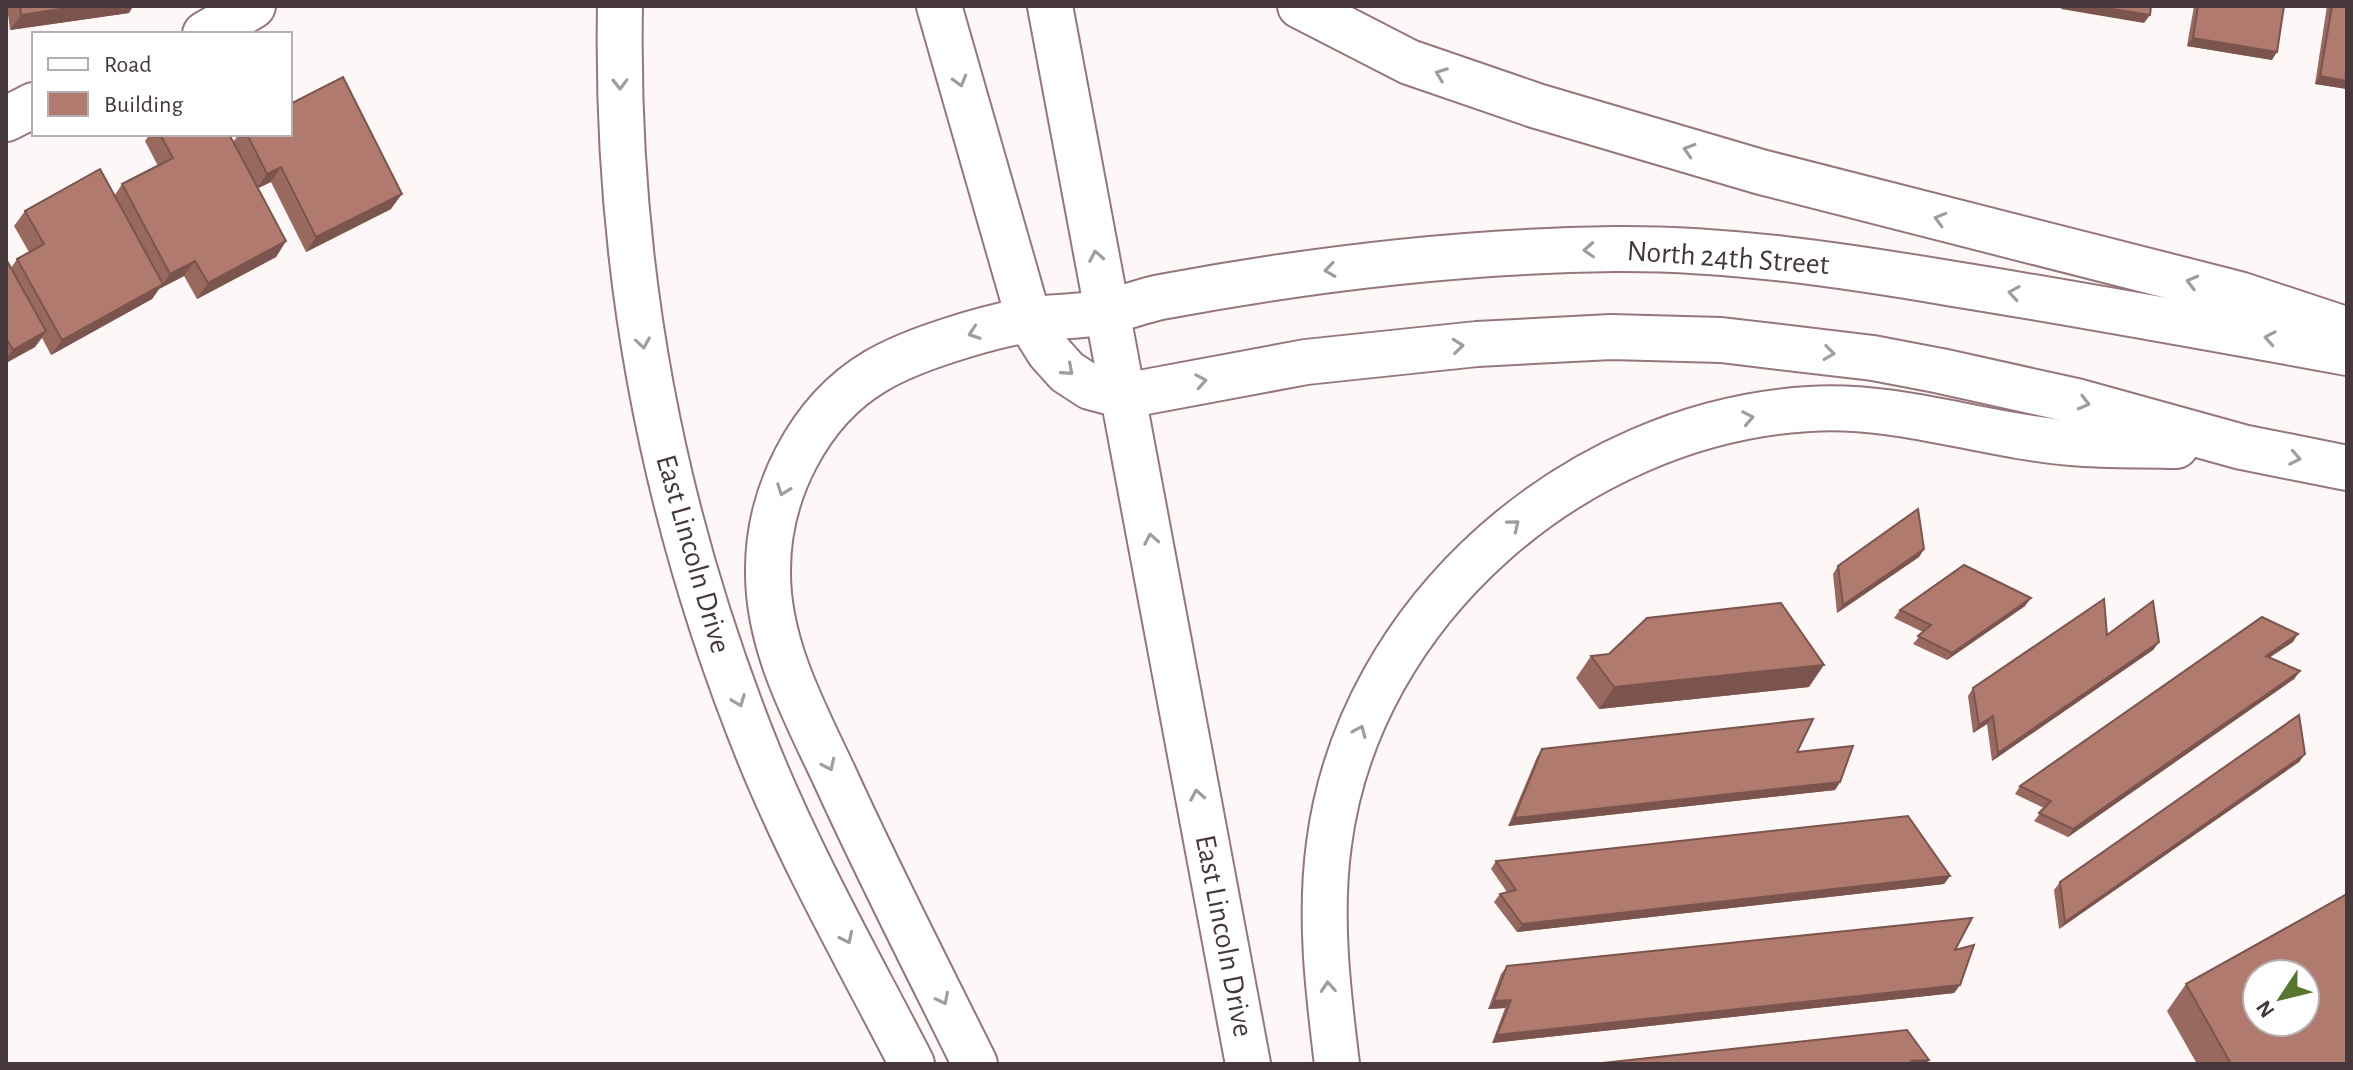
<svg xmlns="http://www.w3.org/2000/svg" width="2353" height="1070" font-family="'Alegreya Sans',sans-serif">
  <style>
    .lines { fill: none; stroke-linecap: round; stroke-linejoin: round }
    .street-casing { stroke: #95777b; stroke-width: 48 }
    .secondary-casing { stroke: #95777b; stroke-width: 48 }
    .street { stroke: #fff; stroke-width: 44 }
    .secondary { stroke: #fff; stroke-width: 44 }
    .wall { fill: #97695f }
    .shaded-wall { fill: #7b554d }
    .building { fill: #b07a6e; stroke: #7b554d; stroke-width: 2; fill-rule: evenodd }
    .oneway { stroke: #a29c9c }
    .labels { text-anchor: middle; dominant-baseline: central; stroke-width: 8; stroke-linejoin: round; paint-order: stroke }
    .street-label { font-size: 30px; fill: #46383a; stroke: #fff }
  </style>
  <rect width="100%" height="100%" fill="#fef7f8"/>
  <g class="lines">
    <defs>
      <g id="street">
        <path d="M205,34L253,6"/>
        <path d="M6,119L34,105"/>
      </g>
      <g id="secondary">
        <path d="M620,6C615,265 662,515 759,755C802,861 860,963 912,1064"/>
        <path d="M939,6L1029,320L1049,352L1067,372L1090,387L1124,396L1306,362L1477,344L1611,337L1721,340L1873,358L1941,371L2076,401L2242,447L2347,468"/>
        <path d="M1050,6L1248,1064"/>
        <path d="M1300,6L1409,62L1537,106L1761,172L2239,294L2345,329"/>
        <path d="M975,1064C928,969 879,874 835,777C805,713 768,646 768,573C767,495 808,411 876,371C913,349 984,328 1027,320C1053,316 1080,317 1106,312C1125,308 1142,301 1161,297C1310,269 1463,251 1614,249C1728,248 1842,265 1954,284C2085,305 2216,329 2347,353"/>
        <path d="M1337,1064C1328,992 1319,917 1329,844C1359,610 1577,423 1809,409C1898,403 1984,436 2072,443C2106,446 2141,445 2176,446"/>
      </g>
    </defs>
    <use href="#street" class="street-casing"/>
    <use href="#secondary" class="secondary-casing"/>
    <use href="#street" class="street"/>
    <use href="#secondary" class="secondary"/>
  </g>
  <g class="wall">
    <path d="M7,6H133L129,13L10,30Z"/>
    <path d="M2194,6H2284L2272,60L2187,46Z"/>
    <path d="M2327,6H2347V89L2315,84Z"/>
    <path d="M150,134H229L233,142L239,134H290L391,209L306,252L271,182L258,188L286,241L276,257L197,299L184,276L159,289L152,299L51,355L42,338L35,347L6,363V259L11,268L17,259L29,252L14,226L25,211L115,195L122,184L158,166L145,141Z"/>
    <path d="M1924,549L1919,557L1837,613L1833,574L1838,566Z"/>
    <path d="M2025,606L1947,660L1913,644L1923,632L1894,618L1900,610Z"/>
    <path d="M2107,635L2159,642L2153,650L1992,761L1987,724L1973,733L1968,696L1973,688Z"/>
    <path d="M2293,642L2269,657L2300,671L2294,679L2068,837L2034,821L2044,808L2015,794L2020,786Z"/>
    <path d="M1591,656L1809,687L1599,709L1576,678Z"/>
    <path d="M1542,749L1797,752L1840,782L1835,790L1508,826L1537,757Z"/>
    <path d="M2305,754L2299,762L2059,929L2054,890L2060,882Z"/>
    <path d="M1496,861L1950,876L1944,884L1517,932L1494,902L1500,894L1507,892L1491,869Z"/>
    <path d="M1955,950L1960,985L1954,993L1492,1043L1505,1008L1488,1009L1501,974L1507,966Z"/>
    <path d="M2186,984L2347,1064H2197L2167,1011Z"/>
  </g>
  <g class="shaded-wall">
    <path d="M80,6H133L129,13L10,30L21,15Z"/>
    <path d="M2063,6H2094L2150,15L2144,23L2061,9Z"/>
    <path d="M2193,38L2277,52L2272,60L2187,46Z"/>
    <path d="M2320,76L2347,81V89L2315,84Z"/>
    <path d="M281,167L271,182L256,189L267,174Z"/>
    <path d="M402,194L391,209L306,252L316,237Z"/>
    <path d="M286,241L276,257L197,299L208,283Z"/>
    <path d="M195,261L184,276L159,289L152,299L51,355L62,340L163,284L170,274Z"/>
    <path d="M46,331L35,347L6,363V359L13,350Z"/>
    <path d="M1924,549L1919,557L1837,613L1843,605Z"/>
    <path d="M2031,598L2025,606L1947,660L1952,653Z"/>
    <path d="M2298,634L2293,642L2260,664L2266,656Z"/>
    <path d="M2159,642L2153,650L1992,761L1998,753Z"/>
    <path d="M1824,665L1809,687L1599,709L1614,687Z"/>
    <path d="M2300,671L2294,679L2068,837L2073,829Z"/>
    <path d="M1993,716L1987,724L1973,733L1979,725Z"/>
    <path d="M2305,754L2299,762L2059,929L2065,922Z"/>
    <path d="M1840,782L1835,790L1508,826L1514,818Z"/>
    <path d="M1950,876L1944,884L1517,932L1522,924Z"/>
    <path d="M1960,985L1954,993L1492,1043L1497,1035Z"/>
    <path d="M1511,1000L1505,1008L1488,1009L1494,1001Z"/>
    <path d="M1929,1060L1927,1064H1908L1911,1061Z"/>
  </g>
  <g class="building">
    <path d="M20,6H80L21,15Z"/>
    <path d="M2094,6H2151L2150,15Z"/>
    <path d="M2198,6H2284L2277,52L2193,38Z"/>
    <path d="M2332,6H2347V81L2320,76Z"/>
    <path d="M343,77L402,194L316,237L281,167L267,174L247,134H290V104Z"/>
    <path d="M160,134H229L286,241L208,283L195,261L170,274L122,184L173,158Z"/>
    <path d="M100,169L163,284L62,340L17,259L44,244L25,211Z"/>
    <path d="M6,259L46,331L13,350L8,341L6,342Z"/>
    <path d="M1918,509L1924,549L1843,605L1838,566Z"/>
    <path d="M1964,565L2031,598L1952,653L1918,636L1931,625L1900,610Z"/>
    <path d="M2104,599L2107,635L2153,601L2159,642L1998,753L1993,716L1979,725L1973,688Z"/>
    <path d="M1781,603L1824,665L1614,687L1591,656L1609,654L1647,618Z"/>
    <path d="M2262,617L2298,634L2266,656L2300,671L2073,829L2039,813L2051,801L2020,786Z"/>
    <path d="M2299,715L2305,754L2065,922L2060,882Z"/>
    <path d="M1813,719L1797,752L1853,746L1840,782L1514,818L1542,749Z"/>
    <path d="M1908,816L1950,876L1522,924L1500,894L1516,890L1496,861Z"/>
    <path d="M2347,894V1064H2231L2186,984ZM2257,974H2305V1022H2257Z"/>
    <path d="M1972,918L1955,950L1974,945L1960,985L1497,1035L1511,1000L1494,1001L1507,966Z"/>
    <path d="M1907,1030L1929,1060L1911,1061L1913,1064H1593Z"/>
  </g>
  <defs><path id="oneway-chevron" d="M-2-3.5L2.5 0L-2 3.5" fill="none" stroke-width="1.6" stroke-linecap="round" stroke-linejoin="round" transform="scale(2)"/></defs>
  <g class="oneway">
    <use href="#oneway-chevron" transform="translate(1441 74) rotate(-159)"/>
    <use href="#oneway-chevron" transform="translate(960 81) rotate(74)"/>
    <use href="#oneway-chevron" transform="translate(620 84) rotate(89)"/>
    <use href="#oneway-chevron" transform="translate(1689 150) rotate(-163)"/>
    <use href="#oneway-chevron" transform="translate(1940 219) rotate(-164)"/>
    <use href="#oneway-chevron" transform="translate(1589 250) rotate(177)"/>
    <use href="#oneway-chevron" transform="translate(1096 256) rotate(-100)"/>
    <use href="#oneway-chevron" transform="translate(1330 270) rotate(172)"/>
    <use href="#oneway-chevron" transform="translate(2192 282) rotate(-166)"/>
    <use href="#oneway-chevron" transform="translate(2014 293) rotate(-171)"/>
    <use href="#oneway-chevron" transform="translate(974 333) rotate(161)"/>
    <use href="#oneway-chevron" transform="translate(2270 338) rotate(-170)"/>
    <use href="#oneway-chevron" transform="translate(643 343) rotate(81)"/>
    <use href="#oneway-chevron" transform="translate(1458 346) rotate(-6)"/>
    <use href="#oneway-chevron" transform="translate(1829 353) rotate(7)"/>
    <use href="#oneway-chevron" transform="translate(1068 370) rotate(41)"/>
    <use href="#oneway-chevron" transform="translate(1201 381) rotate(-10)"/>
    <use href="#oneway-chevron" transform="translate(2084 403) rotate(15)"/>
    <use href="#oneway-chevron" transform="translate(1748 418) rotate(-11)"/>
    <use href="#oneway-chevron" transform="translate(2295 458) rotate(11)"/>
    <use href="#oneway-chevron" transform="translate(783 490) rotate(110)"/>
    <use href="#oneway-chevron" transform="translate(1514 525) rotate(-39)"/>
    <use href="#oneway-chevron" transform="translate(1151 539) rotate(-100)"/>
    <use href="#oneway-chevron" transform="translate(739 701) rotate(69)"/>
    <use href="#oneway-chevron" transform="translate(1360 731) rotate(-67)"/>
    <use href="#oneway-chevron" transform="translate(829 765) rotate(65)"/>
    <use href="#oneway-chevron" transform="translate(1197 795) rotate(-100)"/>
    <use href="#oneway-chevron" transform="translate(847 938) rotate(64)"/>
    <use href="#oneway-chevron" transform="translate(1328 987) rotate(-94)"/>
    <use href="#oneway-chevron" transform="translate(943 999) rotate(63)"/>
  </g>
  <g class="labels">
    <g class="street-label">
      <text transform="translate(1728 258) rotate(4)">North 24th Street</text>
      <text transform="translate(693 554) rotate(74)">East Lincoln Drive</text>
      <text transform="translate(1224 936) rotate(79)">East Lincoln Drive</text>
    </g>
  </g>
  <rect width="2353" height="1070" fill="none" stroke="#46383a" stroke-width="16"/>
  <rect x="32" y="32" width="260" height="104" fill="#ffffff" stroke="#b5afb0" stroke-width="2"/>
  <rect x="48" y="58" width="40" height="12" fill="#ffffff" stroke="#b5afb0" stroke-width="2"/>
  <text x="104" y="72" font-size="24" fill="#46383a">Road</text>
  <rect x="48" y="92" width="40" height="24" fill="#b07a6e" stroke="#b5afb0" stroke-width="2"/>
  <text x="104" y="112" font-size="24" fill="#46383a">Building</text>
  <g transform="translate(2281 998) rotate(235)"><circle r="38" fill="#ffffff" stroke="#b5afb0" stroke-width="2"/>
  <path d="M0-6L14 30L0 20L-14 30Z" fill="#57772e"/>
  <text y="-12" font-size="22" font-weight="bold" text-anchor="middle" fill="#46383a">N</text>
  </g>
</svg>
